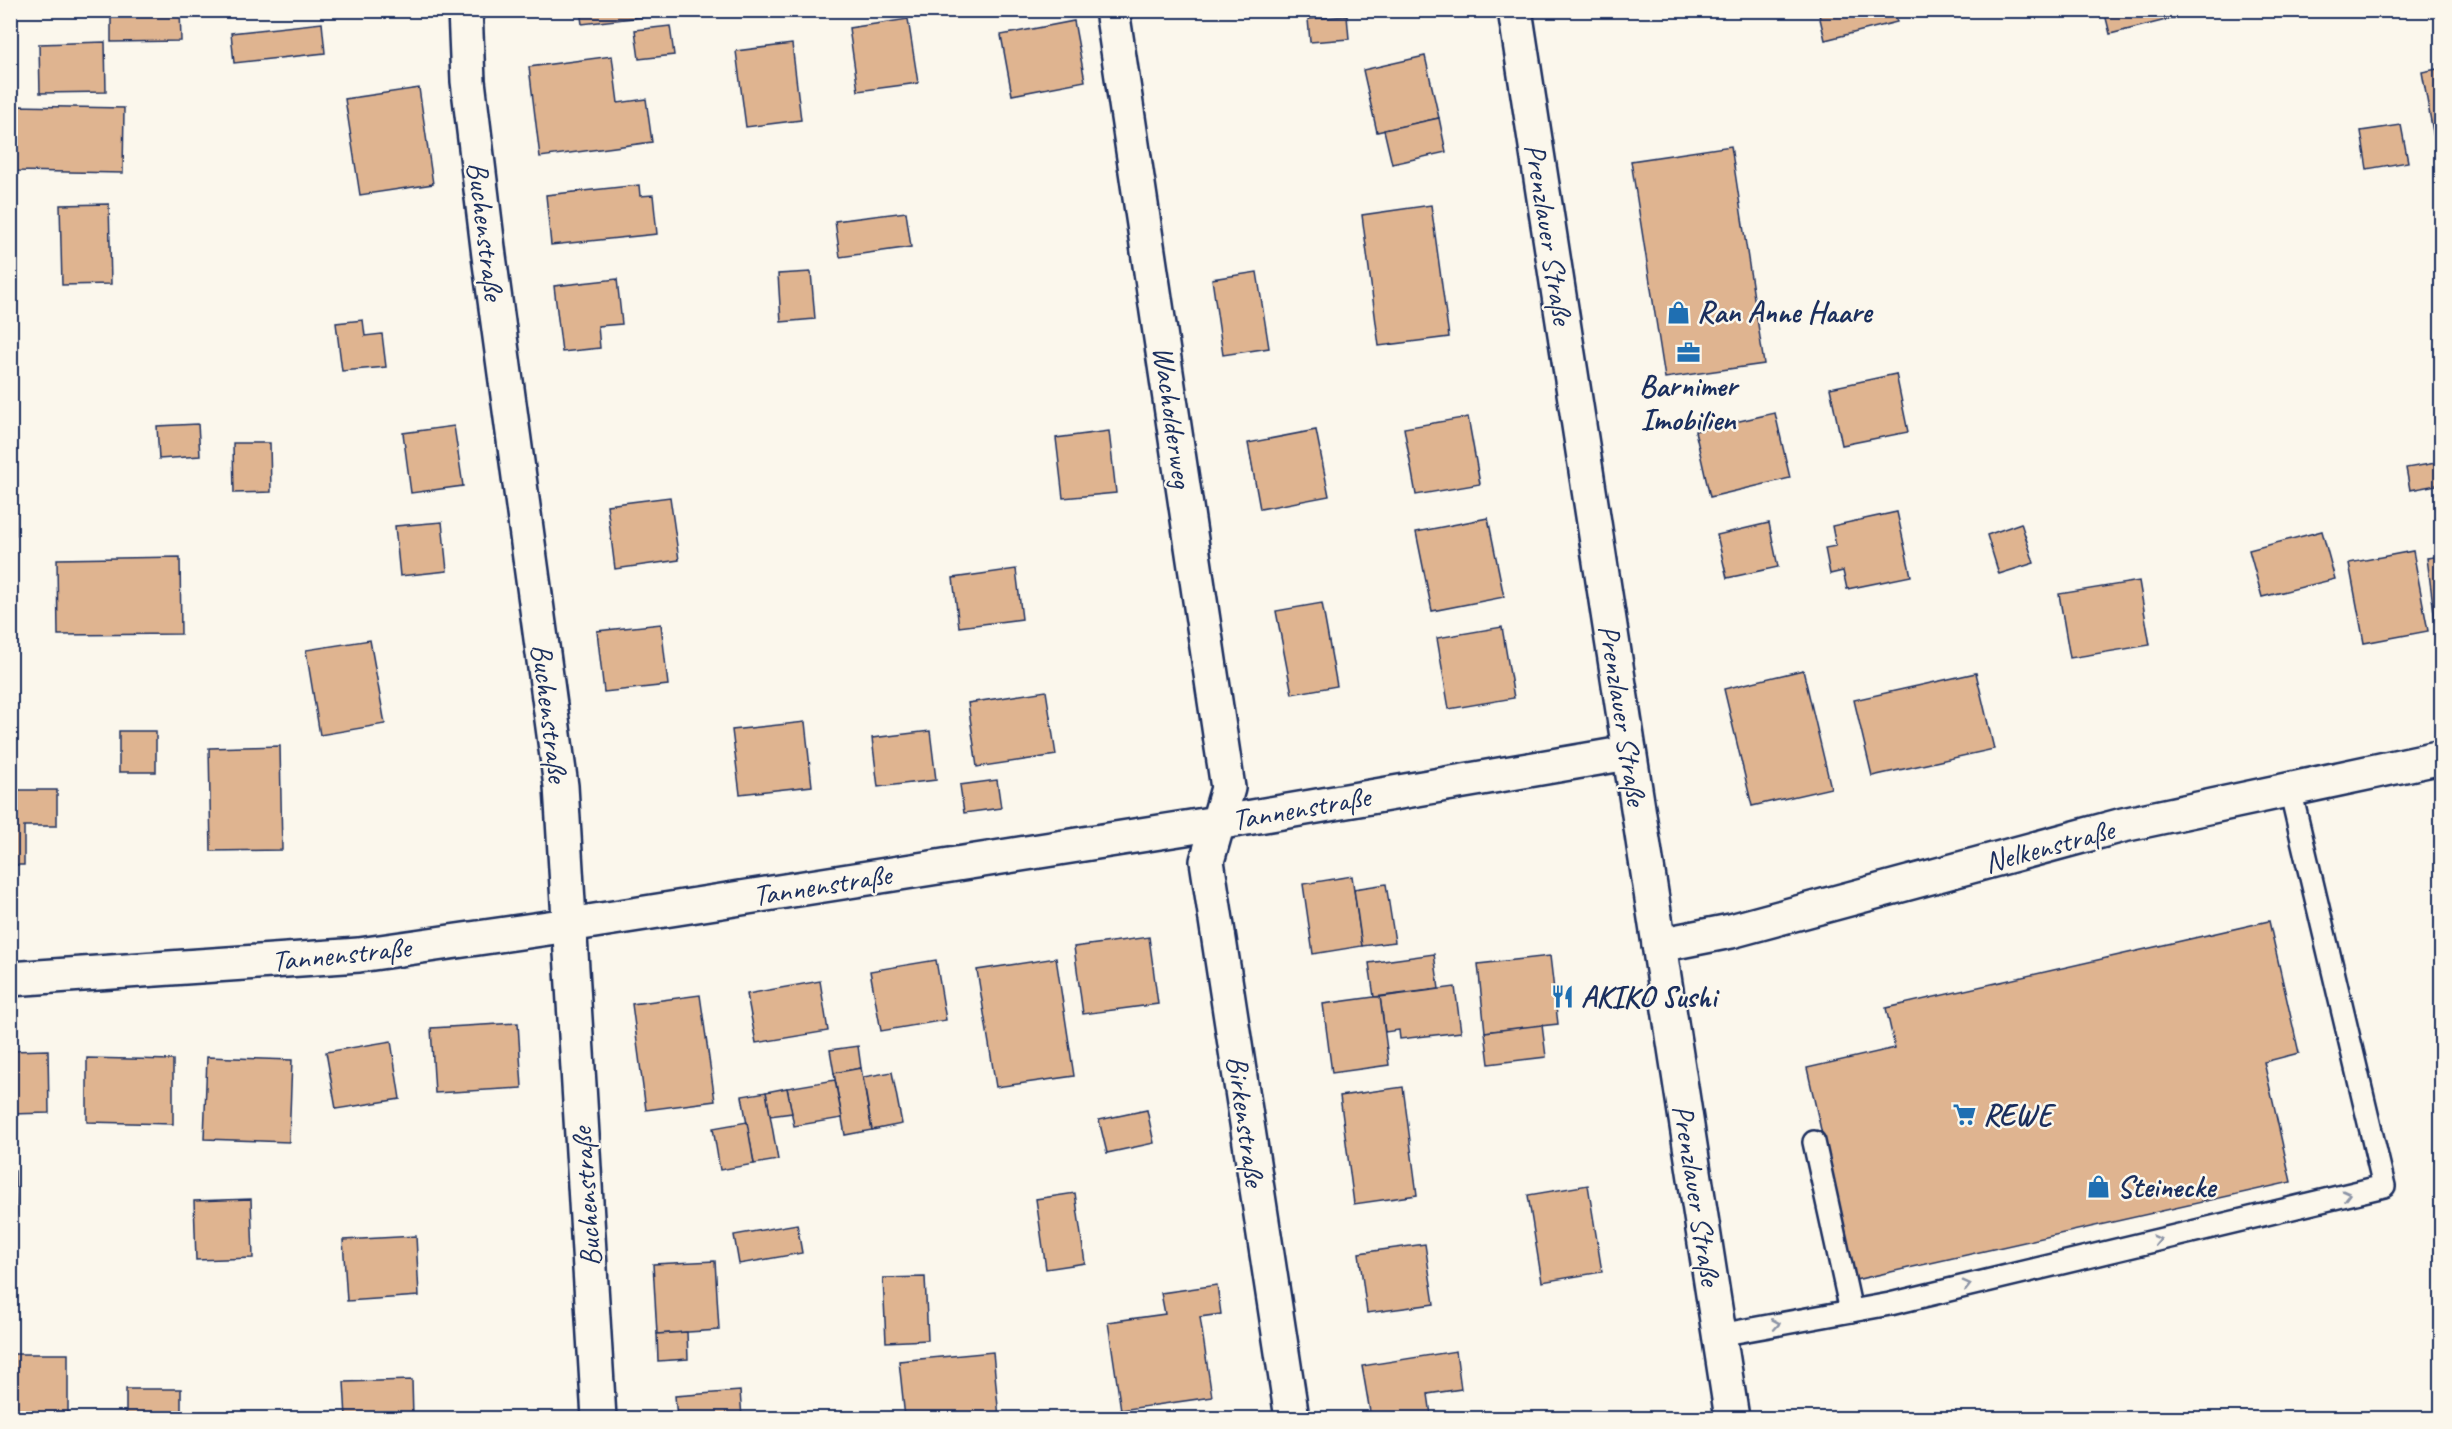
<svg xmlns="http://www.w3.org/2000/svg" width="2452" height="1429" font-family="Caveat,sans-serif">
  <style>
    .building { fill: #dfb490; stroke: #1b2f5e; stroke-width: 1.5 }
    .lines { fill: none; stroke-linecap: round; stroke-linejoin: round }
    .service-casing { stroke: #1b2f5e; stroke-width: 26 }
    .minor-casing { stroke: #1b2f5e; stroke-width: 38 }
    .secondary-casing { stroke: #1b2f5e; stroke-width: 38 }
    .service { stroke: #fbf7ec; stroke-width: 21 }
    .minor { stroke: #fbf7ec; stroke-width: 33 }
    .secondary { stroke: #fbf7ec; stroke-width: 33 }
    .oneway { stroke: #8b93a5 }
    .labels { text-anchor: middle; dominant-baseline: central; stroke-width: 5; stroke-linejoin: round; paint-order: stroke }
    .street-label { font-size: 30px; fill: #1b2f5e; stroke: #fbf7ec }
    .poi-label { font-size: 30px; font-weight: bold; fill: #1b2f5e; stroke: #fbf7ec; text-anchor: start }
  </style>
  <rect width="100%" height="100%" fill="#fbf7ec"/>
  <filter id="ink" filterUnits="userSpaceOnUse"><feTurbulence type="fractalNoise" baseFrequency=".0167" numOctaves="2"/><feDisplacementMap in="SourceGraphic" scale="12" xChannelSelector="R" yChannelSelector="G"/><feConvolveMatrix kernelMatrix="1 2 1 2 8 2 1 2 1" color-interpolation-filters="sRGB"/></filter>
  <g filter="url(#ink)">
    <g class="building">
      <path d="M111,10H180L181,41L111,42Z"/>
      <path d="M580,10H667V14L582,24Z"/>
      <path d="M1818,10H1894L1897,22L1825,40Z"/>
      <path d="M2104,10H2197L2198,12L2110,34Z"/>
      <path d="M1347,16L1349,39L1310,42L1308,19Z"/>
      <path d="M908,19L918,83L858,91L849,28Z"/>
      <path d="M1074,21L1085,81L1012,95L1001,35Z"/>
      <path d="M322,23L325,53L234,63L231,33Z"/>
      <path d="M670,26L674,55L639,59L635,30Z"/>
      <path d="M105,42L106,92L40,93L39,44Z"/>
      <path d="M792,44L801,120L746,127L736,51Z"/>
      <path d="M612,56L618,103L646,99L652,142L540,157L529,67Z"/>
      <path d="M1425,56L1439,118L1377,132L1363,70Z"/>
      <path d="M2442,68V153L2437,154L2422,72Z"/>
      <path d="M419,88L433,184L360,195L345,99Z"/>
      <path d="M15,106L124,108L123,173L14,171Z"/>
      <path d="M1439,118L1446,152L1392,164L1384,130Z"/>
      <path d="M2401,125L2408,162L2367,169L2361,131Z"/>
      <path d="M1731,146L1764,364L1665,378L1631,161Z"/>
      <path d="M639,185L640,196L653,195L657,234L551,245L546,195Z"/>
      <path d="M109,204L111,284L62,285L60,205Z"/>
      <path d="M1431,205L1449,337L1379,346L1362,215Z"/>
      <path d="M906,212L911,247L840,257L835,221Z"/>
      <path d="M811,272L815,319L781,322L778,274Z"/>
      <path d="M1257,272L1269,348L1223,355L1212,279Z"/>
      <path d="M617,279L622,324L598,326L600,348L562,352L554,286Z"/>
      <path d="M363,320L365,336L382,334L386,367L342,371L336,323Z"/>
      <path d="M1896,374L1908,432L1842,445L1830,388Z"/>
      <path d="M1775,413L1790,478L1710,497L1695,431Z"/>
      <path d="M1468,417L1480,484L1416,495L1404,428Z"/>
      <path d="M198,424L200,456L159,459L157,426Z"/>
      <path d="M454,426L463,486L411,493L403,433Z"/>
      <path d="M1316,430L1329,496L1260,509L1248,443Z"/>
      <path d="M1109,431L1116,493L1063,498L1056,438Z"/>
      <path d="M233,443H270L271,492L234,493Z"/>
      <path d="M2442,462V484L2410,490L2406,468Z"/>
      <rect x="10" y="479" width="5" height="56"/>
      <path d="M670,497L679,560L615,569L607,505Z"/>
      <path d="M1897,512L1911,576L1847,589L1843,571L1830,574L1825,548L1836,546L1832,526Z"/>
      <path d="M1488,518L1504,597L1432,611L1416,532Z"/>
      <path d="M442,522L447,571L400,576L395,526Z"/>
      <path d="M1769,523L1778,567L1727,578L1717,535Z"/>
      <path d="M2021,523L2034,563L1999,574L1987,535Z"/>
      <path d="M2322,531L2335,579L2262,597L2249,550Z"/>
      <path d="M2413,551L2428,631L2364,643L2349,563Z"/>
      <path d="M2442,556V635L2437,636L2427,558Z"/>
      <path d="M180,557L181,634L58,635L57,559Z"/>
      <path d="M1016,569L1022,619L959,627L953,578Z"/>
      <path d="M2139,581L2150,645L2070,658L2059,594Z"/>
      <path d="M1322,603L1337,686L1292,694L1276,611Z"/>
      <path d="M661,624L668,685L604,692L597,631Z"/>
      <path d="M1502,627L1514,698L1449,709L1437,638Z"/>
      <path d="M370,640L385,724L320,735L306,650Z"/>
      <path d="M1803,670L1831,788L1752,806L1724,689Z"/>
      <path d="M1976,673L1994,749L1872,776L1854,700Z"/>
      <path d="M1046,691L1056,755L977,767L968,703Z"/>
      <path d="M805,722L812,786L740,794L732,730Z"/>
      <rect x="119" y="731" width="37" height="41"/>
      <path d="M930,731L936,780L878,787L872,738Z"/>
      <path d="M280,746L282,850L211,851L209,748Z"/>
      <path d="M997,780L1001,808L964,813L960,785Z"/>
      <path d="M15,790H57V826H24V865H10V802H15Z"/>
      <path d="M1352,876L1362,946L1313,954L1303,884Z"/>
      <path d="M1386,884L1395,942L1362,946L1354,889Z"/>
      <path d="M2269,921L2299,1053L2264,1062L2291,1182L1855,1280L1807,1068L1895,1048L1886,1008Z"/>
      <path d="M1149,937L1158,1004L1083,1014L1074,947Z"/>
      <path d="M1434,954L1439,989L1374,997L1369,963Z"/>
      <path d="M1550,956L1558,1024L1485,1032L1478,964Z"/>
      <path d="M1056,958L1074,1076L996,1087L977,970Z"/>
      <path d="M936,960L946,1020L881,1031L870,971Z"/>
      <path d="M820,981L828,1031L756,1043L747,994Z"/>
      <path d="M1455,987L1461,1032L1400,1039L1399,1030L1385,1032L1380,997Z"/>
      <path d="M700,995L715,1101L646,1110L632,1004Z"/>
      <path d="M1374,997H1380L1389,1065L1332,1073L1323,1004Z"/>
      <path d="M518,1023L522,1088L435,1093L431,1028Z"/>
      <path d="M1542,1025L1546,1057L1489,1064L1485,1032Z"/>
      <path d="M391,1041L400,1099L336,1109L326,1052Z"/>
      <path d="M858,1046L861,1068L834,1073L830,1050Z"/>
      <path d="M48,1050L49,1113L10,1114V1051Z"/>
      <path d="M207,1057L292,1060L289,1142L204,1139Z"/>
      <path d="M87,1058L173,1060V1124L87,1122Z"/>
      <path d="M861,1068L872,1130L845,1135L834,1073Z"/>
      <path d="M892,1072L902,1124L872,1130L863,1077Z"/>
      <path d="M835,1080L842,1118L794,1126L787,1088Z"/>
      <path d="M1403,1087L1417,1195L1354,1204L1340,1096Z"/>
      <path d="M787,1088L792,1113L770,1116L766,1092Z"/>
      <path d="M766,1092L778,1160L754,1164L742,1096Z"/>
      <path d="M1147,1110L1154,1143L1107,1153L1099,1120Z"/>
      <path d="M747,1122L754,1164L720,1170L713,1128Z"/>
      <path d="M10,1171H15L16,1214H10Z"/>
      <path d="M1588,1185L1602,1272L1542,1282L1528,1195Z"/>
      <path d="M1075,1193L1085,1263L1046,1269L1036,1199Z"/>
      <path d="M251,1199L253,1258L196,1260L194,1201Z"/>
      <path d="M797,1224L802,1253L739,1264L734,1235Z"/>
      <path d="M416,1236L419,1296L347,1301L343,1240Z"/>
      <path d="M1425,1244L1434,1304L1367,1313L1359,1253Z"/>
      <path d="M715,1261L719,1330L657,1334L653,1264Z"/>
      <path d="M925,1277L928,1340L886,1342L883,1278Z"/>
      <path d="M1217,1285L1221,1314L1200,1317L1212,1397L1121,1410L1108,1322L1165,1314L1161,1293Z"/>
      <path d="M687,1332L688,1359L658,1361L657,1334Z"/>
      <path d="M1456,1351L1461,1389L1428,1394L1431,1415L1409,1418H1371L1362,1366Z"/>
      <path d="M993,1352L999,1418H905L899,1361Z"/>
      <rect x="10" y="1354" width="58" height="64"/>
      <path d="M412,1380L413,1418H346L344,1382Z"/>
      <rect x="126" y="1389" width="55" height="29"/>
      <path d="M740,1391L742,1418H677L675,1396Z"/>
    </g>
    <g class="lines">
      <defs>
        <g id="service">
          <path d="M1814,1142L1851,1311"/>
          <path d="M1719,1335L1890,1304L2384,1186L2290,789"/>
        </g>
        <g id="minor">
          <path d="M465,10L468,81L489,256L561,786L599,1418"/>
          <path d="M1112,10L1228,788L1207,861L1292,1418"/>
          <path d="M1659,945L1731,931L2123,825L2442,757"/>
          <path d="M10,979L359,955L569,925L1217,823L1628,753"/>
        </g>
        <path id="secondary" d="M1515,10L1732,1418"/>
      </defs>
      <use href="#service" class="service-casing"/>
      <use href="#minor" class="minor-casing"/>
      <use href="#secondary" class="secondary-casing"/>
      <use href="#service" class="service"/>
      <use href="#minor" class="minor"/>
      <use href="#secondary" class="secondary"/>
    </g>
    <defs><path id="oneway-chevron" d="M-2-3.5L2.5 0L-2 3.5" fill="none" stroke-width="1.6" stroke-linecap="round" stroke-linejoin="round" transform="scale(1.5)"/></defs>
    <g class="oneway">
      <use href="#oneway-chevron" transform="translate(2347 1195) rotate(-14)"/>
      <use href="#oneway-chevron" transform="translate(2157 1240) rotate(-13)"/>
      <use href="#oneway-chevron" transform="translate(1967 1285) rotate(-14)"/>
      <use href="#oneway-chevron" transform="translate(1776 1324) rotate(-10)"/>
    </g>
  </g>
  <defs>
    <symbol id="shop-bare" viewBox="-9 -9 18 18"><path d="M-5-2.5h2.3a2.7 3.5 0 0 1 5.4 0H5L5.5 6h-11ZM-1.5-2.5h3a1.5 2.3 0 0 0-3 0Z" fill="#1f6fb2" stroke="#fbf7ec" stroke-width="2.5" paint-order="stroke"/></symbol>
    <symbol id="office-bare" viewBox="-9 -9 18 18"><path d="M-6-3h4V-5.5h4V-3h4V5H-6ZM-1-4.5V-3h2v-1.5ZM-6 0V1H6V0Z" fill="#1f6fb2" stroke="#fbf7ec" stroke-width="2.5" paint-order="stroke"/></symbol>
    <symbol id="restaurant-bare" viewBox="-9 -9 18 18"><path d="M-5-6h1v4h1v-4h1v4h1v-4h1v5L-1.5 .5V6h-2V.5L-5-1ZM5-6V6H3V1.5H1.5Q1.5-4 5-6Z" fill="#1f6fb2" stroke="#fbf7ec" stroke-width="2.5" paint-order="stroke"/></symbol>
    <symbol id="supermarket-bare" viewBox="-9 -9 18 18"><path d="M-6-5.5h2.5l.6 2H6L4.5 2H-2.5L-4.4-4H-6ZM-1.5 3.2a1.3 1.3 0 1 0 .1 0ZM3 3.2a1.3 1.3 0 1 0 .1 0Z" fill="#1f6fb2" stroke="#fbf7ec" stroke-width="2.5" paint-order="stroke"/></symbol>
  </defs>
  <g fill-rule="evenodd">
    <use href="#shop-bare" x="1662" y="296" width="33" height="33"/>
    <use href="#office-bare" x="1672" y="336" width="33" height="33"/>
    <use href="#restaurant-bare" x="1546" y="980" width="33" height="33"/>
    <use href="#supermarket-bare" x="1948" y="1098" width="33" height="33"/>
    <use href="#shop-bare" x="2082" y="1170" width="33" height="33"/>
  </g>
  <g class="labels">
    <g class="street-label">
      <text transform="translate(486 231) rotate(83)">Buchenstraße</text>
      <text transform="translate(1549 234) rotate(81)">Prenzlauer Straße</text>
      <text transform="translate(1173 417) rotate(82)">Wacholderweg</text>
      <text transform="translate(550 713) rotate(83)">Buchenstraße</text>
      <text transform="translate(1623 715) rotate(81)">Prenzlauer Straße</text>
      <text transform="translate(1301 808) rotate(-10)">Tannenstraße</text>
      <text transform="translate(2049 846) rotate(-15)">Nelkenstraße</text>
      <text transform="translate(822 885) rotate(-9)">Tannenstraße</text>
      <text transform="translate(341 954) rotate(-6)">Tannenstraße</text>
      <text transform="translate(1246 1121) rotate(82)">Birkenstraße</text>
      <text transform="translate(1697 1195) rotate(81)">Prenzlauer Straße</text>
      <text transform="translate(586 1197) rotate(-94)">Buchenstraße</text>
    </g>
    <g class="poi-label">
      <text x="1697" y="312">Ran Anne Haare</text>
      <text x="1688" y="386" text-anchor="middle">Barnimer<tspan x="1688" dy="34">Imobilien</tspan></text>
      <text x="1581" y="997">AKIKO Sushi</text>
      <text x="1983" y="1115">REWE</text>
      <text x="2117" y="1187">Steinecke</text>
    </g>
  </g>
  <rect width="2452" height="1429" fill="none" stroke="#fbf7ec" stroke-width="36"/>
  <rect x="18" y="18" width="2416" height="1393" fill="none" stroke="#1b2f5e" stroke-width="2" filter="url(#ink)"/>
</svg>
